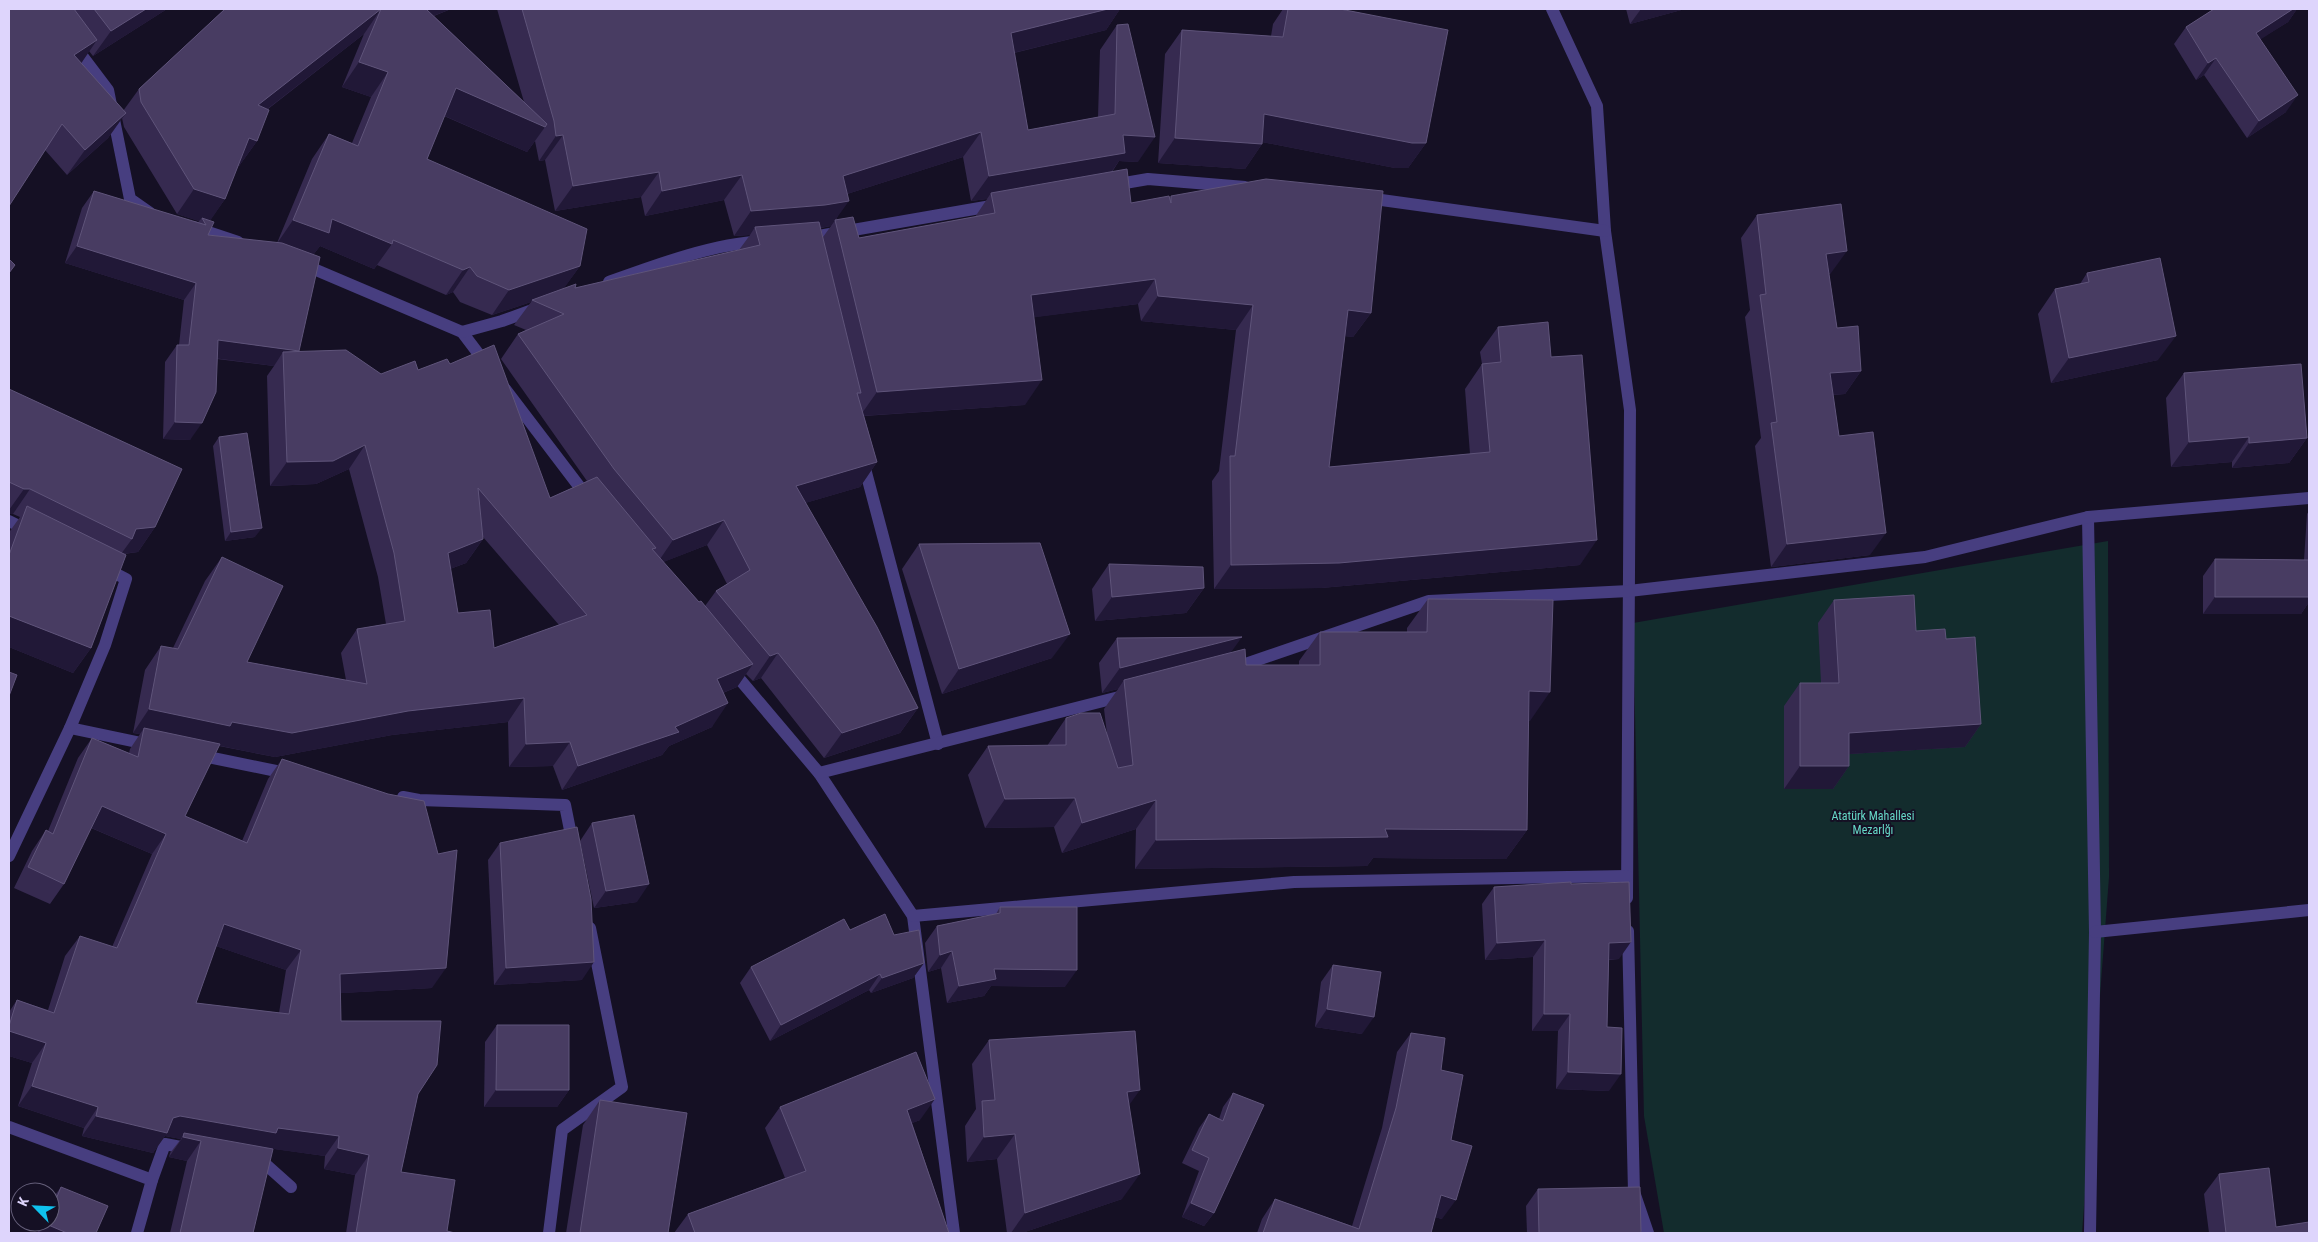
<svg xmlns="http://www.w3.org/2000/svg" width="2318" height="1242" font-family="'Roboto Condensed',sans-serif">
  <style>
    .green { fill: #132c2d }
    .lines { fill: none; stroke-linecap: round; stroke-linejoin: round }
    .minor { stroke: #473e80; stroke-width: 12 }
    .wall { fill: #362a50; fill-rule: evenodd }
    .shaded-wall { fill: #211837 }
    .building { fill: #483c62; stroke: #5f547a; fill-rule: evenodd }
    .labels { text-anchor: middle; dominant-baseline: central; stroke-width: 4; stroke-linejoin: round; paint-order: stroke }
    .park-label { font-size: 12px; fill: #66d8c7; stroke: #151024 }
  </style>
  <rect width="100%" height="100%" fill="#151024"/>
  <path class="green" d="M2108,541L2109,877L2082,1233H1664L1644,1116L1633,623Z"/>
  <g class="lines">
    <g class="minor">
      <path d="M1552,9L1597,106L1605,231L1630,410L1627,898"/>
      <path d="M74,45L108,90L130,199L150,213"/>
      <path d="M1113,185L1148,179L1245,187"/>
      <path d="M1367,198L1605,231"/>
      <path d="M193,227L238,242"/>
      <path d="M807,238L997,205"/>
      <path d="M302,264L462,332L487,365"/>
      <path d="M609,282C656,265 712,244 763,241"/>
      <path d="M462,332L502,321L538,308"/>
      <path d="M505,389L588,498"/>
      <path d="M863,461L938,744"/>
      <path d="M2088,517L2095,932L2090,1233"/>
      <path d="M9,521L29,531"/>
      <path d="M731,669L819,773L913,916L954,1233"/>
      <path d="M1231,669L1429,601L1629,591L1925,557L2088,517L2309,498"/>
      <path d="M70,728L151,745"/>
      <path d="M198,755L291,774"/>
      <path d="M819,773L1127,695"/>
      <path d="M403,797L419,800L565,805L573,845"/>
      <path d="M9,856L70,728L105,645L126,579L103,567"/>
      <path d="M913,916L1294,882L1627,876"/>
      <path d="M1628,931L1634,1192L1648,1233"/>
      <path d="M2095,932L2309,910"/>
      <path d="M9,1127L152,1180L137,1233"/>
      <path d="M255,1161L263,1162L291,1187"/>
      <path d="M152,1180L165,1144L191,1149"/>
      <path d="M549,1233L562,1130L622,1087L590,928"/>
    </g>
  </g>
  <g class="wall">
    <path d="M9,9H167L93,56L89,51L81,63L123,111L139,89L225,9H451L434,16L524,102L497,9H1120L1106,30L1014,53L1028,130L1098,117L1100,50L1117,25L1138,162L1119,161L1112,172L1131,203L1170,198L1171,196L1371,313L1353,337L1345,336L1329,467L1470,454L1465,389L1482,364L1480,352L1498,327L1551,357L1580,565L1321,588L1214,589L1212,481L1219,471L1236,330L1141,321L1138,304L1034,317L1025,405L864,416L877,462L860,487L805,503L918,708L900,733L824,758L761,678L753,681L746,674L737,687L723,693L712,727L669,746L662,755L562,790L553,766L509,767L508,722L392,735L275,757L219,746L185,816L242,841L268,779L282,759L432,988L341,993V1021L418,1094L401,1172L447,1231L455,1233H346L355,1175L324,1169L325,1156L268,1148L253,1233H170L187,1161L169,1157L170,1153L181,1139L165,1136L153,1153L82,1136L84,1128L18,1106L32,1063L9,1056V1012L17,1000L48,1010L65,956L80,936L112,947L152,854L91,828L64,884L50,904L14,888L32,851L46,830L48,831L78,758L92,738L129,753L130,749L140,734L133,733L145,670L161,646L173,648L205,581L222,557L247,662L346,680L341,653L357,629L386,624L378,577L349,469L316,484L270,486L267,376L274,366L217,359L190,440L163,439L165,362L177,345H179L184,300L65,263L82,208L94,191L198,223L199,221L177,214L124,127L122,118L108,138L67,175L45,150ZM364,34L342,87L371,97L352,143L329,134L312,159L277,243L208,235L210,220L225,199L238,165L239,166L257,141L268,109ZM444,116L527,152L535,141L539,161L545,160L555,211L641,197L645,216L724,200L734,236L750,235L739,250L575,288L563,289L580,266L427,159ZM963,157L971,201L987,199L975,217L859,238L836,220L847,194ZM831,226L823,237L821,228ZM320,246L374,269L377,265L446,295L453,292L460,302L492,315L531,302L514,325L526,330L518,334L501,359L587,481L550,498L450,364L418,370L381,374L298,352L313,255ZM483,537L559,625L494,648L458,613L450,569L466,563L483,539ZM707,545L727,584L716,591L705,606L699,602L663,562ZM216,946L286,970L279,1013L196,1003Z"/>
    <path d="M1283,9H1340L1426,143L1408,168H1395L1262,142V144L1245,169L1158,163L1165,54L1182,30L1271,36L1273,24Z"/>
    <path d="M1626,9H1685L1630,24Z"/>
    <path d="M2214,9H2297L2288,22L2260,39L2286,112L2247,138L2204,75L2196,80L2174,44L2186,27Z"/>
    <path d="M1757,215L1831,273L1829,274L1837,328L1861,371L1845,394L1833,395L1839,436L1870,555L1771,567L1755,446L1761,438L1745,317L1750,310L1741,238Z"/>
    <path d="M2087,273L2158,360L2051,383L2038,314L2055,289L2080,284Z"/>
    <path d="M2184,373L2307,438L2289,463L2232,468V462L2171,467L2166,398Z"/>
    <path d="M9,389L155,527L138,552L124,554L91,648L73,673L9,647V534L10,531L20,517L13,514H9Z"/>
    <path d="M219,437L255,537L225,541L213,446Z"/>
    <path d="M2309,511V602L2301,614H2203V576L2215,559L2304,560L2307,514Z"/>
    <path d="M919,544L1052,658L942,694L902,569Z"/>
    <path d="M1109,564L1204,588L1186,613L1095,621L1092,589Z"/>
    <path d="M1428,599L1530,721H1528L1527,830L1506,859L1373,858L1367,866L1135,869L1136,829L1062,853L1054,827L985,828L968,775L988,746H1047L1066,718L1107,734L1104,709L1118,689L1102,693L1099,663L1117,638L1230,653L1246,665H1299V661L1320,632H1407V628Z"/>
    <path d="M1834,600L1916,631L1946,639L1981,724L1965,747L1849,754V766L1833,789H1784V706L1800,683H1821L1818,623Z"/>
    <path d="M592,823L637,902L594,908L580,841Z"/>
    <path d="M500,843L582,980L494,985L488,860Z"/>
    <path d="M1571,884L1619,959L1609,960L1607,1027L1609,1091L1556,1089L1558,1031H1532L1533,957L1485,960L1482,904L1494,887Z"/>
    <path d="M1000,907L1065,987L991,986L984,996L947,1003L941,968L928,972L925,943L937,926L996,914Z"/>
    <path d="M850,930L894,935L924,963L913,978L871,993L869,990L770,1041L740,983L751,967Z"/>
    <path d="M1333,965L1362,1034L1315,1027L1321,982Z"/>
    <path d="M497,1025L569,1090L557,1107H484L485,1042Z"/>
    <path d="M1411,1033L1441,1070L1451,1140L1442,1219L1435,1217L1431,1233H1257L1262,1219L1275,1199L1352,1226L1382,1128L1397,1052Z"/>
    <path d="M989,1040L1129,1105L1122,1199L1022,1233H1007L997,1159L967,1162L965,1126L976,1109L972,1064Z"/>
    <path d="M1233,1093L1214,1213L1204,1226L1182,1217L1199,1171L1182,1163L1199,1128L1209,1114L1219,1119L1223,1107Z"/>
    <path d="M600,1100L668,1233H566L583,1125Z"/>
    <path d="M780,1107L920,1120L912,1123L949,1233H674L688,1214L785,1178L765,1128Z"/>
    <path d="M2219,1174L2276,1227L2309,1233H2209L2204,1194Z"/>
    <path d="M61,1187L96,1233H37L42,1222H50V1202Z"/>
    <path d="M1538,1189L1641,1233H1527L1526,1206Z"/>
  </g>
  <g class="shaded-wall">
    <path d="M146,9H167L93,56L111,31Z"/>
    <path d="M381,9L364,34L240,130L258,105Z"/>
    <path d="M416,9H451L402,28Z"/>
    <path d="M1108,9H1120L1106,30L993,58L1011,33Z"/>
    <path d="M1641,9H1685L1630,24Z"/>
    <path d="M2293,9H2297L2288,22L2244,50L2256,33Z"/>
    <path d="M97,40L80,65L74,55Z"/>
    <path d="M2216,58L2204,75L2196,80L2208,63Z"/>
    <path d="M359,62L388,72L371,97L342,87Z"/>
    <path d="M456,88L545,127L527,152L438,113Z"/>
    <path d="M2298,95L2286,112L2247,138L2259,121Z"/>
    <path d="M126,113L108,138L67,175L85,150Z"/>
    <path d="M1264,114L1426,143L1408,168H1395L1247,139Z"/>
    <path d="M981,132L963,157L825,201L843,176Z"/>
    <path d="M563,135L545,160L539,161L556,136Z"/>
    <path d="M1123,135L1155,137L1138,162L1119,161L1107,178L991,193L987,199L971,201L989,176Z"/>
    <path d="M249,138L257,141L239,166L231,163Z"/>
    <path d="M1175,138L1262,144L1245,169L1158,163Z"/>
    <path d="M659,172L641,197L555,211L573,186Z"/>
    <path d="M742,175L724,200L645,216L662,191Z"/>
    <path d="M194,189L225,199L208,224L202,218L199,221L177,214Z"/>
    <path d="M849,201L831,226L807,230L755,227L750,235L734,236L751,211Z"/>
    <path d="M332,219L392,244L374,269L320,246L311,258L276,245L293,220Z"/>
    <path d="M77,246L196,283L184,300L65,263Z"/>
    <path d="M1847,251L1831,273L1810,276L1826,254Z"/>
    <path d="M580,266L562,291L532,300L531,302L492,315L509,290Z"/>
    <path d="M470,267L453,292L446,295L463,270Z"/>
    <path d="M1155,279L1138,304L1014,320L1031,295Z"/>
    <path d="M1158,296L1253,305L1236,330L1141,321Z"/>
    <path d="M1348,310L1371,313L1353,337L1331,335Z"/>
    <path d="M2176,336L2158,360L2051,383L2069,358Z"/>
    <path d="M218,340L299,351L287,368L283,352L274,366L206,357Z"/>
    <path d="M1861,371L1845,394L1815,396L1830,373Z"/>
    <path d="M1042,380L1025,405L860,416L877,392Z"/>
    <path d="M175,422L202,423L190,440L163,439Z"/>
    <path d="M2249,437L2232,462L2171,467L2189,442Z"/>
    <path d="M2307,438L2289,463L2232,468L2249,443Z"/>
    <path d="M365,445L349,469L316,484L270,486L287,462Z"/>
    <path d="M877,462L860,487L778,511L796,486Z"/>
    <path d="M24,489H30L13,514H9V510Z"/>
    <path d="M724,520L707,545L656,565L673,540Z"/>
    <path d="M155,527L138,552L121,554L132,539L136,529Z"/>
    <path d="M262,528L255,537L225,541L231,532Z"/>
    <path d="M1886,533L1870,555L1771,567L1787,544Z"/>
    <path d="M483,539L466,563L431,576L448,553Z"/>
    <path d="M1597,540L1580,565L1321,588L1214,589L1231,565Z"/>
    <path d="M1204,588L1186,613L1095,621L1112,597Z"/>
    <path d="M2215,597H2309V602L2301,614H2203Z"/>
    <path d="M9,616L91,648L73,673L9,647Z"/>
    <path d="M1070,634L1052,658L942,694L959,669Z"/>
    <path d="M1242,637L1224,662L1124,680L1118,689L1102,693L1120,668Z"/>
    <path d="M778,653L761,678L753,681L770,656Z"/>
    <path d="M753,664L737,687L700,702L717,679Z"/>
    <path d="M1529,691L1550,692L1530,721H1508Z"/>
    <path d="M524,698L508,722L392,735L275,757L216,745L144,728L140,734L133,733L149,709L232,722L408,711Z"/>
    <path d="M728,703L712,727L669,746L662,755L562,790L578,766L675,727Z"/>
    <path d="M918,708L900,733L824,758L842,733Z"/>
    <path d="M1981,724L1965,747L1833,755L1849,733Z"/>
    <path d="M570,742L553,766L509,767L526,744Z"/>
    <path d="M1800,766H1849L1833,789H1784Z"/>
    <path d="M1075,798L1054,827L985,828L1005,799Z"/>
    <path d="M1156,800L1136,829L1062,853L1082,823Z"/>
    <path d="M102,806L166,834L152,854L87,826Z"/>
    <path d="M1385,829L1527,830L1506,859L1373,858L1367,866L1135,869L1156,840Z"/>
    <path d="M649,884L637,902L594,908L606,891Z"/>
    <path d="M224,924L301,950L286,970L210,944Z"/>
    <path d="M1545,940L1533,957L1485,960L1497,943Z"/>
    <path d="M1631,942L1619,959L1597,960L1609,943Z"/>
    <path d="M952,951L941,968L928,972L940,955Z"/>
    <path d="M594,962L582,980L494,985L506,968Z"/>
    <path d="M924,963L913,978L871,993L882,978Z"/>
    <path d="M446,968L432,988L326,994L340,974Z"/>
    <path d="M994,969L1077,970L1065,987L991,986L984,996L947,1003L959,986Z"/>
    <path d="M880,974L869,990L770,1041L781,1025Z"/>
    <path d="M1327,1009L1374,1017L1362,1034L1315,1027Z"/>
    <path d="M1544,1014H1570L1558,1031H1532Z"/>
    <path d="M9,1031L46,1043L32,1063L9,1056Z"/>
    <path d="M1568,1072L1621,1074L1609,1091L1556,1089Z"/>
    <path d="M32,1086L98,1107L84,1128L18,1106Z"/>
    <path d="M496,1090H569L557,1107H484Z"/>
    <path d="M1140,1090L1122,1115L1127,1092Z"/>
    <path d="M935,1099L920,1120L892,1131L907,1110Z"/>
    <path d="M96,1116L173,1118L180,1116L339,1136L325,1156L266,1148L262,1154L200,1142L187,1161L169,1157L183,1137L184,1133L181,1139L165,1136L153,1153L82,1136Z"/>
    <path d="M1015,1134L997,1159L967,1162L984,1137Z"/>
    <path d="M338,1148L369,1155L355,1175L324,1169Z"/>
    <path d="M1140,1174L1122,1199L1022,1233H1011L1025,1213Z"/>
    <path d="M1441,1195L1456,1200L1442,1219L1427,1215Z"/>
    <path d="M1191,1203L1214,1213L1204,1226L1182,1217Z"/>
    <path d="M46,1224L67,1233H39Z"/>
  </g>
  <g class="building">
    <path d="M9,9H74L97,40L74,55L126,113L85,150L62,124L9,206Z"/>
    <path d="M94,9H146L111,31Z"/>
    <path d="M225,9H381L258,105L269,110L257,141L249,138L225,199L194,189L141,102L139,89Z"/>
    <path d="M381,9H426L547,124L545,127L456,88L427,159L587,229L580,266L509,290L477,276L470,267L463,270L393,240L392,244L332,219L329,233L293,220L329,134L358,146L388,72L359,62Z"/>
    <path d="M522,9H1108L1011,33L1028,130L1115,114L1117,25L1128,24L1155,137L1123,135L1125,153L989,176L981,132L843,176L849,201L825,205L751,211L742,175L662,191L659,172L573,186L563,135L556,136L554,121Z"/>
    <path d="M1288,9H1340L1448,30L1426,143H1412L1264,114L1262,144L1175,138L1182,30L1283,37Z"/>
    <path d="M2214,9H2293L2256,33L2298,95L2259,121L2216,58L2208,63L2186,27Z"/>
    <path d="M1127,169L1131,203L1169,196L1171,203V196L1266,179L1383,191L1371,313L1348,310L1329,467L1490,452L1482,364L1501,362L1498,327L1548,322L1551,357L1582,355L1597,540L1339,563L1231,565L1230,456H1235L1253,305L1158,296L1155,279L1031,295L1042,380L877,392L835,220L853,217L859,238L995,213L991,193Z"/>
    <path d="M94,191L206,225L202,218L214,222L208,235L282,243L320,257L299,351L218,340L216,392L202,423L175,422L177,345H189L196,283L77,246Z"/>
    <path d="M1841,204L1847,251L1826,254L1837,328L1858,326L1861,371L1830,373L1839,436L1873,432L1886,533L1787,544L1771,423L1777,422L1760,295L1766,294L1757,215Z"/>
    <path d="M819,222L861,393H857L877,462L796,486L877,627L918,708L842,733L778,653L770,656L716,591L750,570L724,520L673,540L614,469L518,334L564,314L532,300L576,284L575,288L760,245L755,227Z"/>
    <path d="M2160,258L2176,336L2069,358L2055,289L2089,282L2087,273Z"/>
    <path d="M9,259L15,265L9,273Z"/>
    <path d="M494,345L550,498L597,477L656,548L652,549L699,602L701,601L753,664L717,679L728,703L675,727L679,732L578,766L570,742L526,744L524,698L408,711L292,733L232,722L230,726L149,709L161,646L178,649L222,557L283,586L247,662L367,684L357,629L405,621L394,553L365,445L333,461L287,462L283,352L346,350L381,374L415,361L418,370L447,359L450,364ZM478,488L587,615L494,648L490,610L458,613L448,553L483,539Z"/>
    <path d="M2301,364L2307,438L2249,443V437L2189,442L2184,373Z"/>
    <path d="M9,389L182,469L155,527L136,529L132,539L30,489H24L9,482Z"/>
    <path d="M247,433L262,528L231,532L219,437Z"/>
    <path d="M27,506L126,555L91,648L9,616V555Z"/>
    <path d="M1040,543L1070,634L959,669L919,544Z"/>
    <path d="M2215,559L2309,560V597H2215Z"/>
    <path d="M1109,564L1203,567L1204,588L1112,597Z"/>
    <path d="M1914,595L1916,631L1945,629L1946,639L1975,637L1981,724L1849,733V766H1800V683H1839L1834,600Z"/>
    <path d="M1428,599L1553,600L1550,692L1529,691L1527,830L1385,829L1388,837L1156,840V800L1082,823L1075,798L1005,799L988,746L1066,745V718L1081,713H1100L1118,768L1133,765L1124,680L1245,649L1246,665H1320V632H1427Z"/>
    <path d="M1242,637L1120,668L1117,638Z"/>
    <path d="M9,672L17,675L9,696Z"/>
    <path d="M144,728L220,744L185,816L247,843L282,759L388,794L424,801L438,854L457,850L446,968L340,974L341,1021H441L437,1065L418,1094L401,1172L455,1180L447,1231L455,1233H356L369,1155L338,1148L339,1136L278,1128L276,1133L180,1116L173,1118L167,1133L96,1116L98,1107L32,1086L46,1043L9,1031V1026L17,1000L54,1013L80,936L117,948L166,834L102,806L64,884L28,867L46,830L53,834L92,738L138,757ZM224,924L301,950L289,1014L196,1003Z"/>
    <path d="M634,815L649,884L606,891L592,823Z"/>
    <path d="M577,827L591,899L594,962L506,968L500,843Z"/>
    <path d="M1571,882V884L1629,882L1631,942L1609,943L1607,1027L1622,1028L1621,1074L1568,1072L1570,1014H1544L1545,940L1497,943L1494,887Z"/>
    <path d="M1000,907H1077V970L994,969L996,979L959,986L952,951L940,955L937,926L1000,913Z"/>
    <path d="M885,914L894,935L919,930L924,963L882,978L880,974L781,1025L751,967L844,919L850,930Z"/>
    <path d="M1333,965L1381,972L1374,1017L1327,1009Z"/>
    <path d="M497,1025H569V1090H496Z"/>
    <path d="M1135,1031L1140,1090L1127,1092L1140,1174L1025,1213L1015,1134L984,1137L982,1101L995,1100L989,1040Z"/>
    <path d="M1411,1033L1445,1038L1441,1070L1463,1075L1451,1140L1472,1146L1456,1200L1441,1195L1431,1233H1263L1275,1199L1359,1229L1396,1108Z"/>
    <path d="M916,1052L935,1099L907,1110L949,1233H695L688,1214L806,1171L780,1107Z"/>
    <path d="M1233,1093L1264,1105L1214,1213L1191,1203L1209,1158L1192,1150L1209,1114L1223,1121Z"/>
    <path d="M600,1100L687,1113L668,1233H580Z"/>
    <path d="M184,1133L273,1149L253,1233H180L201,1141L183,1137Z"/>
    <path d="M2269,1168L2276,1227L2309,1222V1233H2226L2219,1174Z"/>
    <path d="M61,1187L108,1206L96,1233H67L46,1224L47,1222H50V1214Z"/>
    <path d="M1640,1187L1641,1233H1539L1538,1189Z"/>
  </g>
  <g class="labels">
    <g class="park-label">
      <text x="1873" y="816">Atatürk Mahallesi<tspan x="1873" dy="14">Mezarlğı</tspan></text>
    </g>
  </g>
  <rect width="2318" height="1242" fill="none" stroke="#ded5fc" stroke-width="20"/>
  <g transform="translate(35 1207) rotate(294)"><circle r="24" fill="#151024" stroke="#655f7a"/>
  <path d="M0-4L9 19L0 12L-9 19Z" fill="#0fc2ee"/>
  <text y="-8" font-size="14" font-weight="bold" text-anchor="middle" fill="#ded5fc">K</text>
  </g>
</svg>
